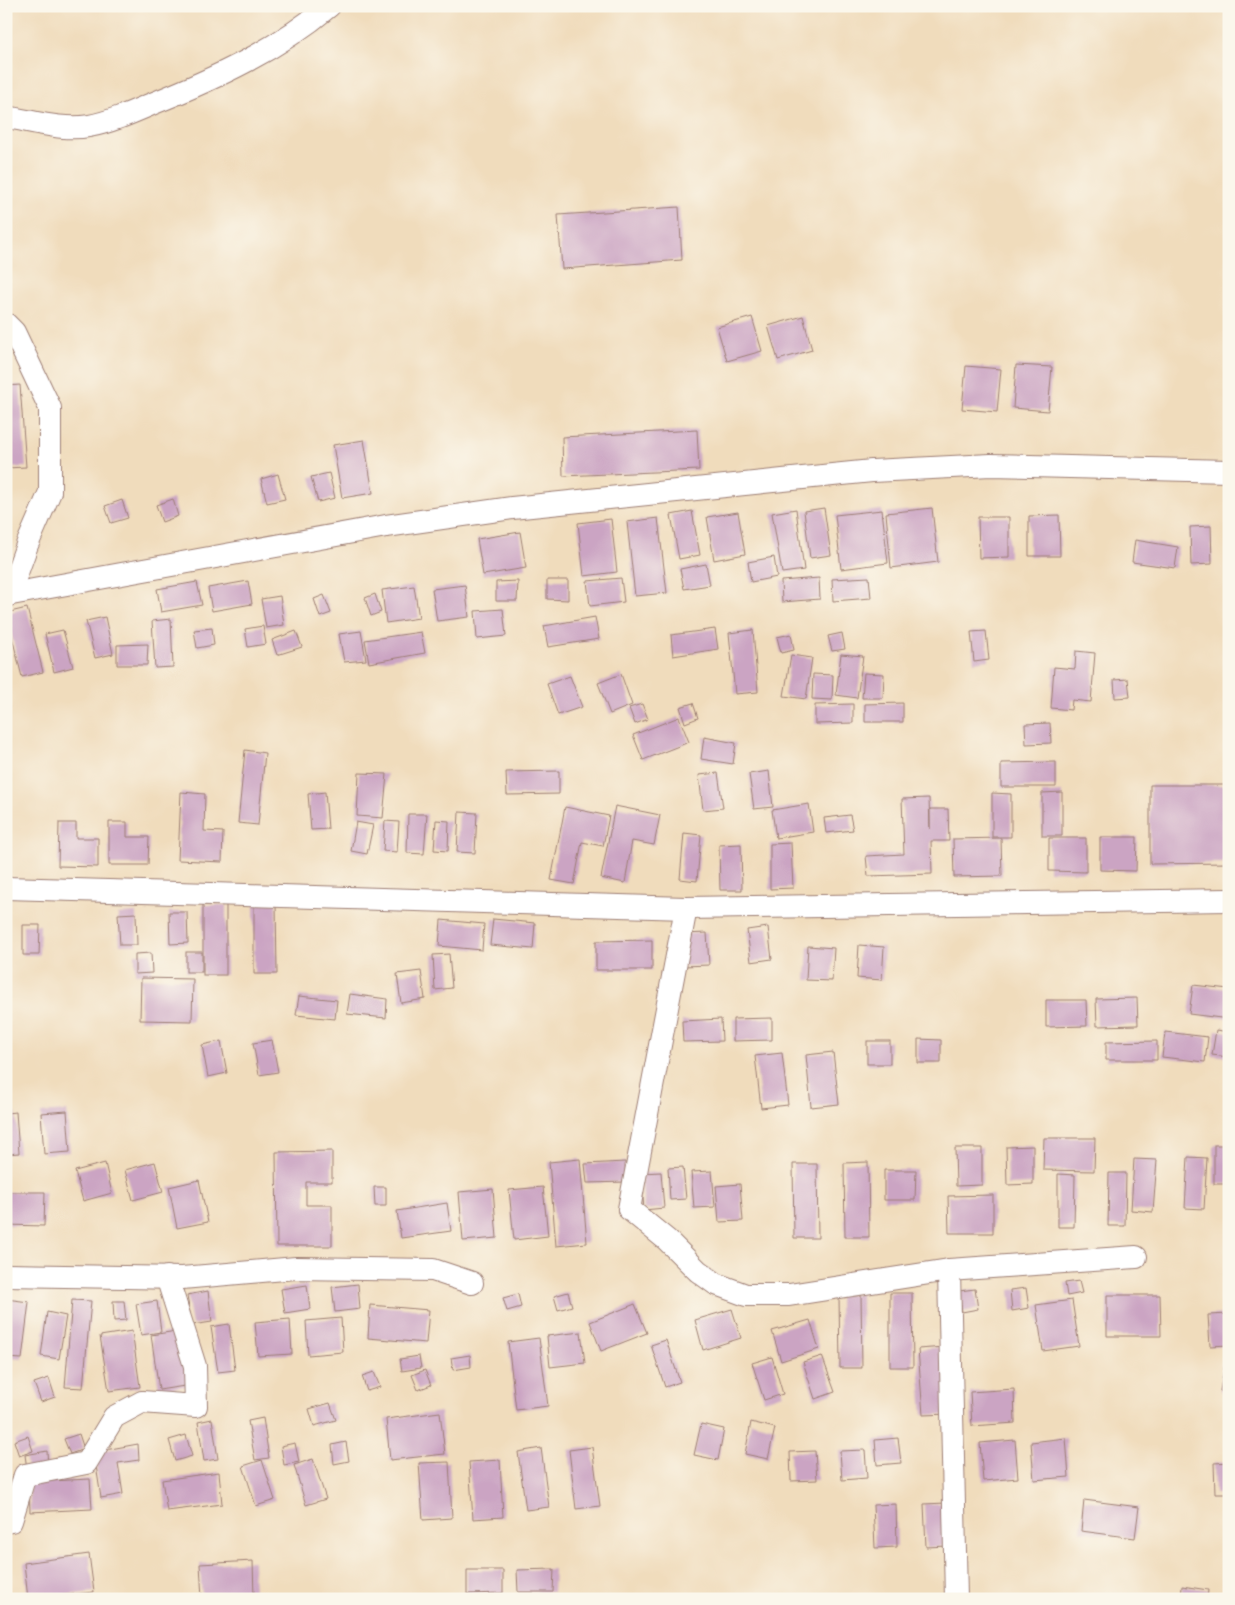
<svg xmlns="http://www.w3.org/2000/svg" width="1235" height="1605" font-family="'Libre Caslon Text',serif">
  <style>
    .building { fill: #cba4c3 }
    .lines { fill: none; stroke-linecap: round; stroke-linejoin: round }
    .minor-casing { stroke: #9d7e74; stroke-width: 24 }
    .minor { stroke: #fff; stroke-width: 22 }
  </style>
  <rect width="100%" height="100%" fill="#fbf7ec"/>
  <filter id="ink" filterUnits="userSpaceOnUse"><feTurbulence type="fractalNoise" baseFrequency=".02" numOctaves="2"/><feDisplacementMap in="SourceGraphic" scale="10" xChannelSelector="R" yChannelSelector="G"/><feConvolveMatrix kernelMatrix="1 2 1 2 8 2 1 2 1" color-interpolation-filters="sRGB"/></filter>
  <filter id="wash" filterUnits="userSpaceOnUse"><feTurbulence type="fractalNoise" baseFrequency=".0096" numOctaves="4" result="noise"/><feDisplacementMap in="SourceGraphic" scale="20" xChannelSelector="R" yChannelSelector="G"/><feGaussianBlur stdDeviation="1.12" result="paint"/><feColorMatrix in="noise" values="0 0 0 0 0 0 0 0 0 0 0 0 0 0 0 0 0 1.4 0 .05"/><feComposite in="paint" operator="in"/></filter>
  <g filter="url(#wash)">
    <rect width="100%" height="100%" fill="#f0dcbc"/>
    <g id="blocks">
      <g class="building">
        <path d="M679,207L682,260L562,269L558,215Z"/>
        <path d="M803,316L812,350L778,360L768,326Z"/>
        <path d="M752,317L762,351L727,361L717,327Z"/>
        <path d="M1016,365L1052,367L1048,411L1013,408Z"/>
        <path d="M966,366L1001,369L997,412L962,409Z"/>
        <path d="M20,385L26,467L6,468V386Z"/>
        <path d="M697,430L699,470L563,476L562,437Z"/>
        <path d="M364,440L373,493L342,498L333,445Z"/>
        <path d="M329,473L335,498L318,502L311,477Z"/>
        <path d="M278,474L285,499L267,503L261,479Z"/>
        <path d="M173,499L178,516L162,522L156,505Z"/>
        <path d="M122,500L128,518L111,523L105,506Z"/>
        <path d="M824,508L831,555L810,558L804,511Z"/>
        <path d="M932,508L938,562L891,568L886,513Z"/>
        <path d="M796,509L804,570L782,573L772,513Z"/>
        <path d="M882,510L888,563L841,569L835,515Z"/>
        <path d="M692,511L700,555L679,559L671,515Z"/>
        <path d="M738,512L745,554L714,560L707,517Z"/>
        <path d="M1059,515L1060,556H1029V516Z"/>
        <path d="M978,517H1009V557L979,558Z"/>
        <path d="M658,518L667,593L635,596L627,522Z"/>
        <path d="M611,519L617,572L584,576L578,523Z"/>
        <path d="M1211,526L1212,564L1191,565L1190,527Z"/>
        <path d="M520,532L526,568L483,575L477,539Z"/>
        <path d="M1135,540L1178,547L1175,568L1132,562Z"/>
        <path d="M774,557L777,577L751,582L748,562Z"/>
        <path d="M706,564L710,585L684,589L680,569Z"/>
        <path d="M869,577L871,598L833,601L832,579Z"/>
        <path d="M621,578L624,602L590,606L587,581Z"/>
        <path d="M819,578L820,599L782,602L781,581Z"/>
        <path d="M547,580H568V600L547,599Z"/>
        <path d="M248,581L252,604L212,611L208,588Z"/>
        <path d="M518,581L517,601H496V582Z"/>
        <path d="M197,582L202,605L161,612L157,589Z"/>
        <path d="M465,585L469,617L437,621L432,589Z"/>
        <path d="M414,586L419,618L386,623L382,590Z"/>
        <path d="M375,594L381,612L371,616L365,598Z"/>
        <path d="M324,595L331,613L320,617L314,599Z"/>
        <path d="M280,596L284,625L266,628L261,599Z"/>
        <path d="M27,608L43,672L22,677L6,613Z"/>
        <path d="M503,609L506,636L477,639L475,611Z"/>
        <path d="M105,617L113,654L95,658L86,621Z"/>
        <path d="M595,617L599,639L548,647L544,626Z"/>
        <path d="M171,619L173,667L155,668L152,621Z"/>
        <path d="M263,626L266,644L248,647L245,629Z"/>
        <path d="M212,628L214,645L197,648L194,630Z"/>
        <path d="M715,629L718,649L673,656L671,635Z"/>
        <path d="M63,630L73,667L54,672L45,634Z"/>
        <path d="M753,630L758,692L735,694L729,633Z"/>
        <path d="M296,631L302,647L277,655L272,640Z"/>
        <path d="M361,631L366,660L344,662L339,634Z"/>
        <path d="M986,631L989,660L974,662L971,632Z"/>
        <path d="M421,632L425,653L369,663L365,640Z"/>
        <path d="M842,633L845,649L832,651L828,636Z"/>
        <path d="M791,634L794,650L781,653L777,637Z"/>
        <path d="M148,644L147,665H117V645Z"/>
        <path d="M1076,651L1095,653L1091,702L1072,700L1071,710L1051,708L1054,667L1075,669Z"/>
        <path d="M841,654L863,656L857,698L836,695Z"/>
        <path d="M791,655L812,658L806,699L784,696Z"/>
        <path d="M864,673L884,674L883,698H862Z"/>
        <path d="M621,674L632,705L610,714L598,683Z"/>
        <path d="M813,674L833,675L832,700L812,699Z"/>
        <path d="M570,676L582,707L558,715L547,684Z"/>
        <path d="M1128,679L1130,697L1115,698L1114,680Z"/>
        <path d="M693,703L698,718L685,723L680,707Z"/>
        <path d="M903,703V722H865V704Z"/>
        <path d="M642,704L648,719L635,724L629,708Z"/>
        <path d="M853,704V723L815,724V705Z"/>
        <path d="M679,717L689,742L643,760L633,735Z"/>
        <path d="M1050,723L1051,743L1026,744L1025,724Z"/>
        <path d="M704,737L736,743L733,764L701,759Z"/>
        <path d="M245,750L265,753L258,825L238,823Z"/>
        <path d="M1056,762V787H1001V763Z"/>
        <path d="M559,771V794L507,795L506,772Z"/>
        <path d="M769,771L773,807L754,809L749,774Z"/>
        <path d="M359,773L387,774L383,818L357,816Z"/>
        <path d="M718,773L723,808L703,810L699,775Z"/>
        <path d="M1150,785H1229V863L1150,864Z"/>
        <path d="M181,792L205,794L204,831L223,832L222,862L178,860Z"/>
        <path d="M325,792L328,829L311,830L308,794Z"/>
        <path d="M1062,792V836H1042V793Z"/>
        <path d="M992,793L1011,794V837H992Z"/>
        <path d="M929,798L930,829V809H948L949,841H931L932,874L868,876L866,856L904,854L902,799Z"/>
        <path d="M809,804L813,832L776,838L772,810Z"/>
        <path d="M615,806L660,815L654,845L632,841L625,883L601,878Z"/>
        <path d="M565,807L609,816L603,846L582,842L574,884L551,880Z"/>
        <path d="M459,812L477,813L475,853L457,852Z"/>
        <path d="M408,814H427L424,854L407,853Z"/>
        <path d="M850,815L853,830L826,833L824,818Z"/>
        <path d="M436,820L449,821L448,851L434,850Z"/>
        <path d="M385,821L399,822L397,852L383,851Z"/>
        <path d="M109,822H127V837H149L148,865H109Z"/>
        <path d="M356,822L373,825L367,854L351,851Z"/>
        <path d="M59,823H76V838H98V867L58,866Z"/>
        <path d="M684,833L701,835L697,881L680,879Z"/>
        <path d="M1100,837H1137L1136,871L1100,870Z"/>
        <path d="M1001,838L1002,876L954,877L953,839Z"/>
        <path d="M1049,838H1086V872L1049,871Z"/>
        <path d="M791,843L793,888L770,889V844Z"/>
        <path d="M741,844L742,890H720L719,845Z"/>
        <path d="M254,903H276L277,974H254Z"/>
        <rect x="203" y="905" width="23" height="70"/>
        <path d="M169,912H187L188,943L170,944Z"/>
        <path d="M136,913L137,945H120L118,914Z"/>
        <path d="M493,919L535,923L533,949L490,945Z"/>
        <path d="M441,920L484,924L482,950L439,946Z"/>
        <path d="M23,925H40L39,955H23Z"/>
        <path d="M768,927L772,959L751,962L747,930Z"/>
        <path d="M707,933L709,965L684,966L683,934Z"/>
        <path d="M652,940V970H596V941Z"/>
        <path d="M859,945L884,947L882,980L857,978Z"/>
        <path d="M808,946L834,948L832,981L806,980Z"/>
        <rect x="186" y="952" width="16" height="20"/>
        <path d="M151,953L152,973L135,974V954Z"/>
        <path d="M449,954L452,988L435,990L433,955Z"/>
        <path d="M421,971L425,999L401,1003L397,974Z"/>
        <path d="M141,978L193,979L192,1021L140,1020Z"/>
        <path d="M1193,985L1229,989V1019L1189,1014Z"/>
        <path d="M350,994L387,999L386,1018L347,1014Z"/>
        <path d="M299,996L337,1000L335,1019L296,1015Z"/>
        <path d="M1137,998L1138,1025L1097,1026L1096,999Z"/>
        <path d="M1046,1000H1086L1087,1026L1046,1027Z"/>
        <path d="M772,1018V1040L733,1041V1019Z"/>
        <path d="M721,1019L722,1041L683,1042L682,1021Z"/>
        <path d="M1216,1030L1229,1032V1057L1212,1055Z"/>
        <path d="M1165,1032L1208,1037L1205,1062L1162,1057Z"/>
        <path d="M918,1039L941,1040V1063H918Z"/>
        <path d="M272,1040L278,1072L259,1075L253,1043Z"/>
        <path d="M221,1041L227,1073L208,1077L202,1045Z"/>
        <rect x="867" y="1041" width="23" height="23"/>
        <path d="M1157,1041V1060H1106V1042Z"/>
        <path d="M833,1052L839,1104L811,1107L806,1055Z"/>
        <path d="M782,1053L788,1105L761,1108L755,1056Z"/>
        <path d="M67,1111L70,1152L44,1154L41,1113Z"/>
        <path d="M16,1112L19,1153L6,1154V1113Z"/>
        <path d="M1044,1138H1095L1094,1171L1043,1170Z"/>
        <rect x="1214" y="1145" width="15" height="39"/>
        <path d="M1033,1146V1184L1007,1185L1006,1147Z"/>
        <path d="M955,1148H982V1185L956,1186Z"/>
        <path d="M332,1151V1182H306V1205H332V1246H277L276,1152Z"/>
        <path d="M1188,1157L1207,1158L1204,1209L1185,1208Z"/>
        <path d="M580,1159L587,1243L556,1246L549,1162Z"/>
        <path d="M1134,1159L1157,1160L1153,1212L1131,1210Z"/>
        <path d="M155,1162L163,1192L133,1200L125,1170Z"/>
        <path d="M625,1162L626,1182L587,1183L585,1164Z"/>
        <path d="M868,1162L869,1237H845L844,1163Z"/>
        <path d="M105,1163L112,1193L83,1201L75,1171Z"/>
        <path d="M793,1164H817L818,1238H794Z"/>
        <path d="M683,1167L686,1199L670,1200L668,1168Z"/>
        <path d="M884,1170H916L915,1200H884Z"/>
        <path d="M712,1171L715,1207L694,1208L691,1172Z"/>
        <path d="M661,1172L664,1208L644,1210L641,1173Z"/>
        <path d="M1109,1173H1126L1125,1226H1108Z"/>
        <path d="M1058,1174L1075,1175L1074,1227H1058Z"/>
        <path d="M199,1180L208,1222L177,1228L169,1187Z"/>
        <path d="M740,1184L743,1221L719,1222L716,1186Z"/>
        <path d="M374,1187H386V1206H375Z"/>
        <path d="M543,1187L548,1236L514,1240L509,1190Z"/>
        <path d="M493,1189L497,1238L463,1241L459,1192Z"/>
        <path d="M6,1192H45L44,1226L6,1225Z"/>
        <path d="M993,1195V1233H949L948,1196Z"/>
        <path d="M447,1203L451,1231L401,1238L397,1211Z"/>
        <path d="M1079,1281L1082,1293L1067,1296L1065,1283Z"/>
        <path d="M358,1284L360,1309L335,1312L332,1287Z"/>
        <path d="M307,1285L310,1309L285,1313L281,1289Z"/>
        <path d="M1026,1288L1029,1308L1012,1311L1010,1290Z"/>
        <path d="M975,1289L978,1309L962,1312L959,1291Z"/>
        <path d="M208,1291L212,1322L192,1325L187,1295Z"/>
        <path d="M568,1292L572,1306L558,1310L554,1296Z"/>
        <path d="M890,1293H912L913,1367H890Z"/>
        <path d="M518,1294L521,1307L507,1311L503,1298Z"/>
        <path d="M861,1294L862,1368H840L839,1295Z"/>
        <path d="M1107,1295H1160L1161,1336H1107Z"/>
        <path d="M6,1299L29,1302L22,1359L6,1358Z"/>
        <path d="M72,1300L91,1301L83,1388L65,1387Z"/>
        <path d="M1072,1300L1079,1346L1043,1351L1036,1305Z"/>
        <path d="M113,1301H124L126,1320L114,1321Z"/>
        <path d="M157,1301L161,1332L141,1335L136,1304Z"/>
        <path d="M635,1304L647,1333L601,1351L590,1322Z"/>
        <path d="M370,1305L429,1310L426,1343L368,1338Z"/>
        <path d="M732,1309L741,1338L703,1350L695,1320Z"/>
        <path d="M47,1312L66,1316L59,1359L41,1356Z"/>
        <path d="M1229,1314V1345L1210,1346L1208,1315Z"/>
        <path d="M341,1318L343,1352L308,1355L306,1321Z"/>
        <path d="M290,1319L292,1354L258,1356L255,1322Z"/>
        <path d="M810,1320L819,1349L781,1361L772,1331Z"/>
        <path d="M229,1324L235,1370L218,1372L211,1327Z"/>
        <path d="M183,1330L191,1385L159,1390L151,1335Z"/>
        <path d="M132,1331L140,1387L109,1391L100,1336Z"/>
        <path d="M581,1332L585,1363L550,1367L547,1336Z"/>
        <path d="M539,1338L548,1406L516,1410L508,1342Z"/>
        <path d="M666,1340L680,1382L665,1387L651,1345Z"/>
        <path d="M945,1347L949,1414L923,1415L918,1349Z"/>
        <path d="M1227,1352H1229V1392L1220,1391Z"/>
        <path d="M470,1355L471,1367L453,1370L451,1358Z"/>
        <path d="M419,1356L421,1368L402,1371L400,1359Z"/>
        <path d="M822,1356L835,1392L815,1399L803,1362Z"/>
        <path d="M772,1357L783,1394L764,1400L752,1363Z"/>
        <path d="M425,1370L431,1385L418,1390L412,1375Z"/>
        <path d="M374,1372L380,1387L367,1391L362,1376Z"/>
        <path d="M49,1378L55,1397L41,1402L34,1383Z"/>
        <path d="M1014,1389L1015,1423L972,1426L970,1392Z"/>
        <path d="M330,1403L336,1420L314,1426L309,1409Z"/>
        <path d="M440,1412L445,1454L390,1460L386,1419Z"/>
        <path d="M263,1418L269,1458L255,1460L248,1421Z"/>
        <path d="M212,1419L218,1459L204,1461L198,1422Z"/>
        <path d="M751,1422L775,1428L768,1459L745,1454Z"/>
        <path d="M701,1424L724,1429L718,1460L694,1455Z"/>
        <path d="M79,1434L84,1449L70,1454L64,1439Z"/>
        <path d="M186,1435L192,1456L175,1461L169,1440Z"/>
        <path d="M28,1436L33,1451L19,1456L14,1441Z"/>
        <path d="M898,1438L901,1463L877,1465L875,1440Z"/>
        <path d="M1066,1438L1069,1477L1034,1480L1031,1442Z"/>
        <path d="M1015,1440L1018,1478L983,1481L980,1443Z"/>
        <path d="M346,1442L349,1461L334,1464L332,1445Z"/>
        <path d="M295,1443L299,1462L284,1465L281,1446Z"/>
        <path d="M138,1444L139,1460L118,1463L123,1494L101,1498L94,1452Z"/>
        <path d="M592,1447L600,1506L576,1509L569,1450Z"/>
        <path d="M541,1448L549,1507L526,1510L518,1452Z"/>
        <path d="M865,1450L867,1478L842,1480L840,1451Z"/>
        <path d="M47,1451L48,1467L27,1469L25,1455Z"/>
        <path d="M815,1451L817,1480L791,1481L790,1452Z"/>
        <path d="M313,1459L326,1499L306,1505L294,1465Z"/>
        <path d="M262,1460L275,1500L256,1506L243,1466Z"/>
        <path d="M500,1460L503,1517L473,1519L469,1462Z"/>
        <path d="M449,1462L452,1518L423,1520L419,1463Z"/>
        <path d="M1229,1462V1494H1215L1214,1463Z"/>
        <path d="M219,1472L222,1504L167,1511L162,1480Z"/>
        <path d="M90,1479L92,1509L30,1512L29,1482Z"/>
        <path d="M1084,1500L1139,1507L1135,1538L1081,1531Z"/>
        <path d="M946,1503L948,1546L926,1547L924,1504Z"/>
        <path d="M896,1504L897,1547L875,1548L873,1505Z"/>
        <path d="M89,1554L94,1592L28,1599L24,1563Z"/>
        <path d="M253,1561L254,1597L202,1599L200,1564Z"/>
        <path d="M554,1569L553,1592H518L517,1570Z"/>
        <path d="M467,1570H503V1593L467,1594Z"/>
        <path d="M1182,1586L1208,1590L1207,1599H1181Z"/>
      </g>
    </g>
  </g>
  <g filter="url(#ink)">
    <use href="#blocks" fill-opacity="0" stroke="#9d7e74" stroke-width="1"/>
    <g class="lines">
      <defs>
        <g id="minor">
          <path d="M6,117C32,121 63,131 89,126C111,122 133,112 154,103C216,78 277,50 329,6"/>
          <path d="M6,324L14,332L50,408V492L27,545L9,595"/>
          <path d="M6,595L386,526L512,508L783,480L872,471L991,465L1229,471"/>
          <path d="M6,888L686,908L1229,900"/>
          <path d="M686,908L629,1209L667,1240L698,1271L716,1284L746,1295H789L949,1270L1136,1257"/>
          <path d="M949,1270L956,1599"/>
          <path d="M6,1275L182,1278L296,1268L433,1270L472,1283"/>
          <path d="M6,1522L11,1521L25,1475L86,1463L114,1417L142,1402L196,1406L195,1366L167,1277"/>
        </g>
      </defs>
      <use href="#minor" class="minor-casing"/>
      <use href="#minor" class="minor"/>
    </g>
  </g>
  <rect width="1235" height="1605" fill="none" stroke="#fbf7ec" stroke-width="25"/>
</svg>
